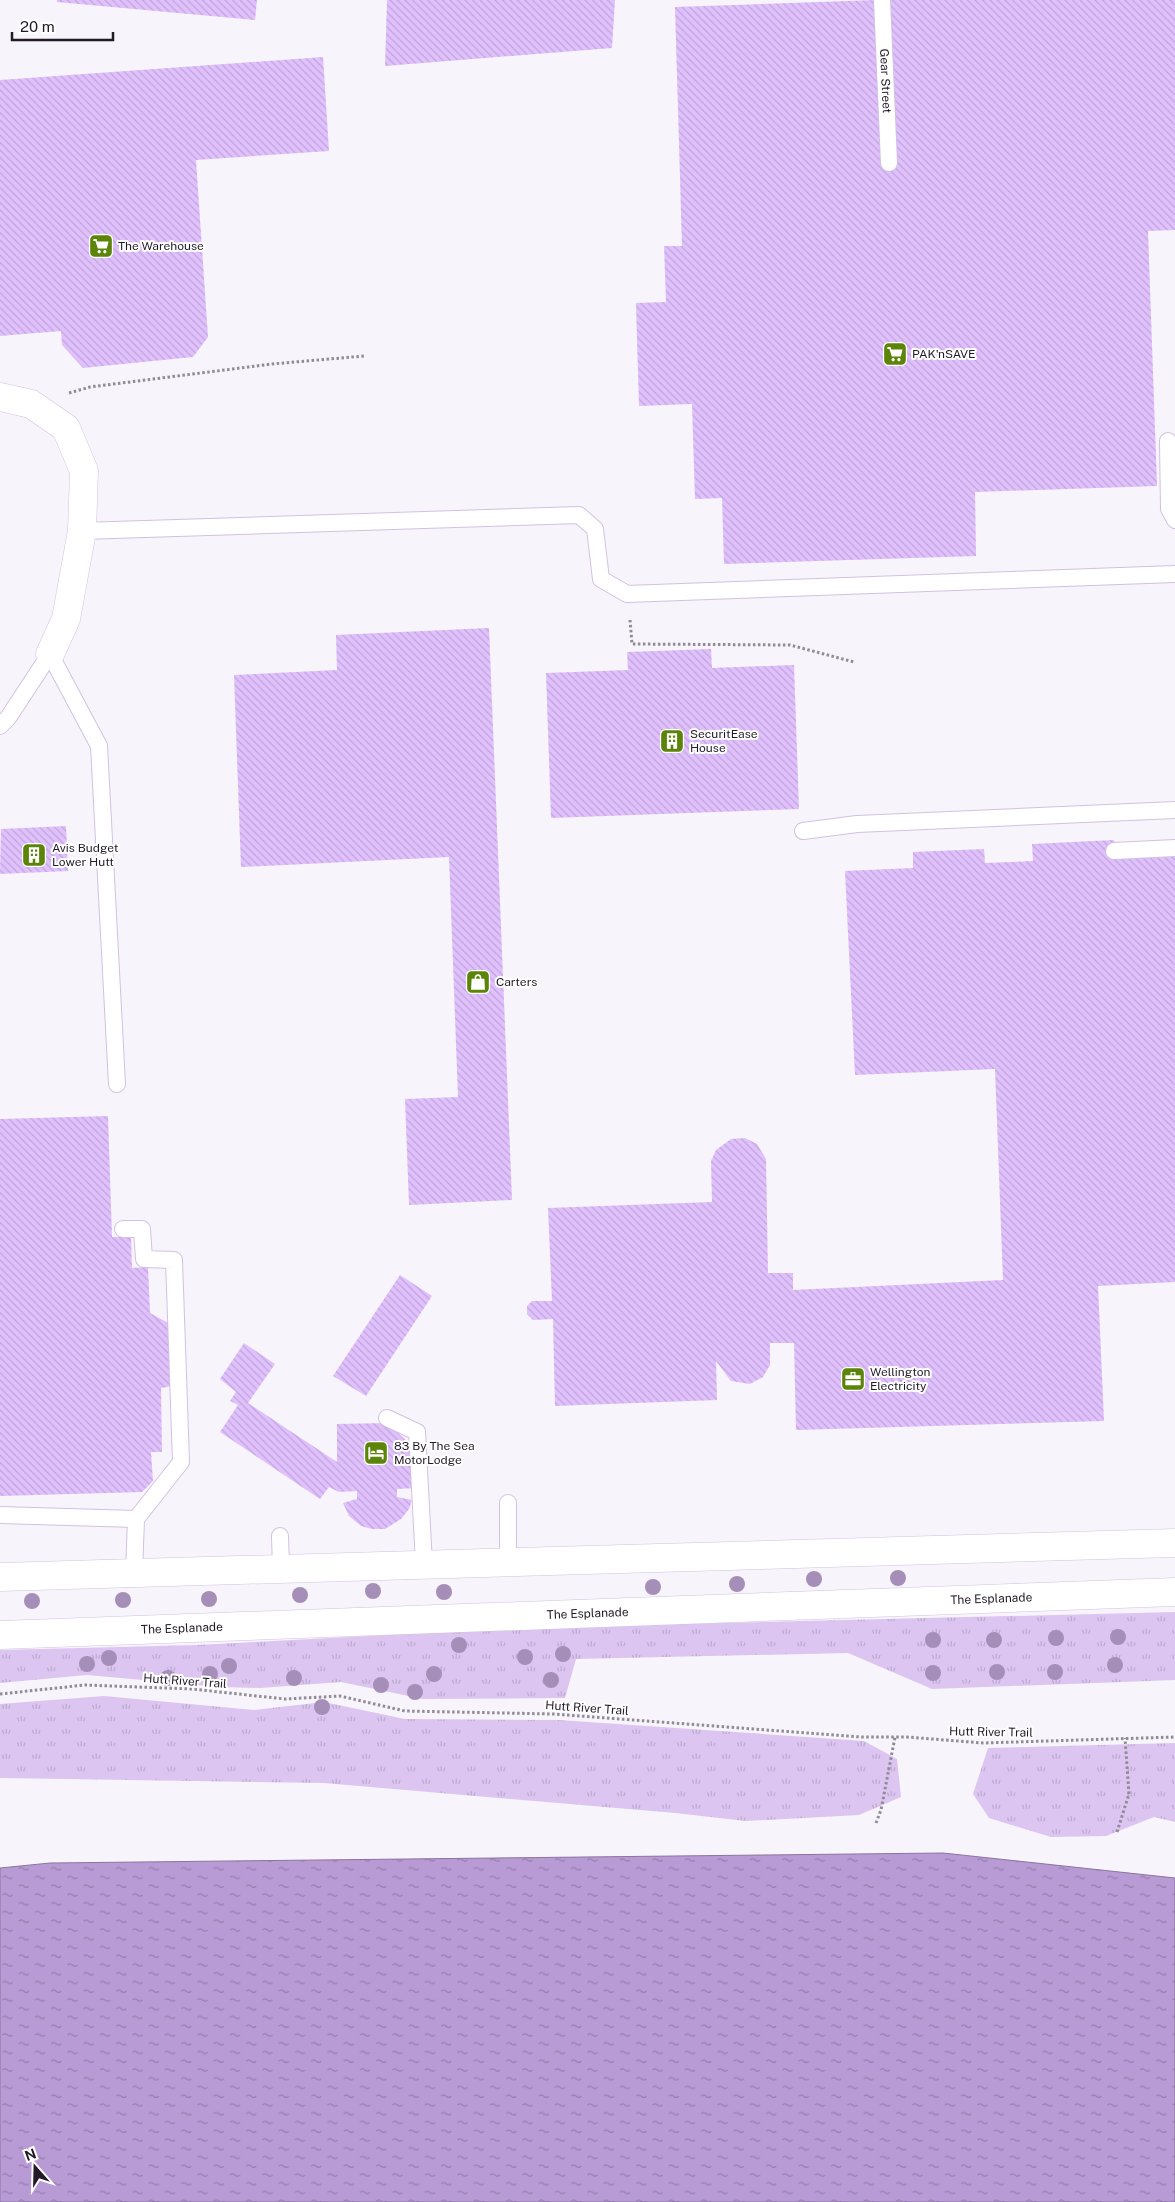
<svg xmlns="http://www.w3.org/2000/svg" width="1175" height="2202" font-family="'Public Sans',sans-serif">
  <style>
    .grass { fill: url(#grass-tufts) }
    .water { fill: url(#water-ripples); stroke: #8b74a0 }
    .building { fill: url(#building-back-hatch) }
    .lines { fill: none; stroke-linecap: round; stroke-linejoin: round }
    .service-casing { stroke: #d2c1e2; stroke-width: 18 }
    .minor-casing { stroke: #d2c1e2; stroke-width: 29 }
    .primary-casing { stroke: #d2c1e2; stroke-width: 29 }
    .path { stroke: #908b94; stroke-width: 3; stroke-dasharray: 2.5 2.5; stroke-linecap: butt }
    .service { stroke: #fff; stroke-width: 16 }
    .minor { stroke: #fff; stroke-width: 28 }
    .primary { stroke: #fff; stroke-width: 28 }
    .tree { fill: #a58eb7 }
    .labels { text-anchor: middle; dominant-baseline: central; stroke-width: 4; stroke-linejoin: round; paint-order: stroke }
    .street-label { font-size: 12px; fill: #221b27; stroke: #fff }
    .poi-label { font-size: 12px; fill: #221b27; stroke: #fff; text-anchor: start }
  </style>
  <defs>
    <pattern id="grass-tufts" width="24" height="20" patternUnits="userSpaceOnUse" patternTransform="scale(1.25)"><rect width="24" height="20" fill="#dcc6f1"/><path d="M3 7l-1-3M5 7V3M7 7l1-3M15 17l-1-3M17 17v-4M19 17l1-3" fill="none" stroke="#bcaacf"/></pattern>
    <pattern id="water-ripples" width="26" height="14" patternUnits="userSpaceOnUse" patternTransform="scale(1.25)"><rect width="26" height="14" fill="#b89ad4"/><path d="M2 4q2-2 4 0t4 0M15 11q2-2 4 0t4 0" fill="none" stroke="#957dac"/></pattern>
    <pattern id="building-back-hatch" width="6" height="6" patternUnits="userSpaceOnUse" patternTransform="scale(1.25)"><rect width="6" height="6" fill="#e0c1fd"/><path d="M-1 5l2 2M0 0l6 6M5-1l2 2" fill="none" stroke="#c0a5d9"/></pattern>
  </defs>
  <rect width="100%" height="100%" fill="#f7f4fb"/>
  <g class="grass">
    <path d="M1175,1612V1680L932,1689L848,1653L576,1659L565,1698L423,1699L341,1682L260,1688L221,1687L87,1675L0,1683V1650L197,1645L519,1628Z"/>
    <path d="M104,1696L254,1710L324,1702L405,1719L559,1720L864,1741L897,1759L901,1797L859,1815L746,1821L675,1813L324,1783L0,1778V1704Z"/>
    <path d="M1175,1743V1822L1154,1817L1106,1836L1051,1837L989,1818L973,1794L988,1748Z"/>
  </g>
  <path class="water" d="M943,1853L1175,1878V2202H0V1868L50,1863Z"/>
  <g class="building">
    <path d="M57,0H257L255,20L57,2Z"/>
    <path d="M387,0H615L612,48L385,66Z"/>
    <path d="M876,0H1175V230L1148,231L1157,486L975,492L976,556L724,564L722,498L695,499L692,404L639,406L636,303L666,302L664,246H682L675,7Z"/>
    <path d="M323,57L329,151L196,160L208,337L193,357L83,368L62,345L61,331L0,336V80Z"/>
    <path d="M489,628L512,1200L409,1205L405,1099L458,1097L449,857L241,867L234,675L337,670L336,635Z"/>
    <path d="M711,649L712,668L794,665L799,809L551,818L546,673L628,670L627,652Z"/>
    <path d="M66,826L68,871L0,874L1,829Z"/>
    <path d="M1114,840L1115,858L1175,854V1282L1098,1286L1104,1421L796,1430L794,1343H770V1365L763,1377L750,1384L731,1381L716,1361L717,1400L555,1406L553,1319L533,1320L527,1314V1306L532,1301H552L548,1208L712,1202L711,1161L716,1150L731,1139L745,1138L757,1144L766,1159L768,1273H793V1290L1003,1280L995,1069L855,1075L845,871L913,868V852L984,849L985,863L1033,861L1032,844Z"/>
    <path d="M108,1116L112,1237H131L132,1268L148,1267L150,1313L170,1324L173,1386L161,1388L162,1452H151L153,1481L142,1492L0,1496V1119Z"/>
    <path d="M400,1275L432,1296L366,1396L333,1376Z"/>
    <path d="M244,1343L275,1364L248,1403L337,1462V1424L387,1423L410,1444L416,1488L397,1489V1497L412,1500L409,1509L401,1519L385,1529H372L361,1526L349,1516L343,1503L357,1499V1491L339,1492L329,1487L320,1499L220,1432L238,1405L230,1401L236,1392L220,1379Z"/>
  </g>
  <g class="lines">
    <defs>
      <g id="service">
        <path id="s1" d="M882,0L889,163"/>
        <path d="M1168,441L1169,509L1175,520"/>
        <path d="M82,531L579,515L595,529L601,579L627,594L1175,574"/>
        <path d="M0,726L8,718L50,654L99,746L117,1084"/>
        <path d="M803,831L857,824L1175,810"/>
        <path d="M1114,851L1175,848"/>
        <path d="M387,1418L417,1432L424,1564"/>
        <path d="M508,1503V1562"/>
        <path d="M0,1515L136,1519L181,1462L174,1260L144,1259L142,1229H123"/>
        <path d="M280,1536L281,1568"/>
        <path d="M134,1573L136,1519"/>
      </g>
      <path id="minor" d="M0,397L31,404L66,428L84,471L82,531L66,619L50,654"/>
      <g id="primary">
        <path d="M0,1577L1175,1543"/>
        <path id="s2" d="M0,1635L1175,1592"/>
      </g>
    </defs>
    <use href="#service" class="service-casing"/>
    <use href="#minor" class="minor-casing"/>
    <use href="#primary" class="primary-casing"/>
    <g class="path">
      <path d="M69,393L90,387L272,364L364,356"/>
      <path d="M630,620L632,644L790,645L854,662"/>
      <path d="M0,1694L85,1685L192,1689L285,1699L340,1696L405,1711L553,1714L861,1737H907L983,1743L1175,1737"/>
      <path d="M876,1823L881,1810L895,1737"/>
      <path d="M1117,1832L1129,1794L1125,1738"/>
    </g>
    <use href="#service" class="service"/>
    <use href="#minor" class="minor"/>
    <use href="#primary" class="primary"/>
  </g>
  <g class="tree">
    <circle cx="898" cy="1578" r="8"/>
    <circle cx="814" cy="1579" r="8"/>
    <circle cx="737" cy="1584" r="8"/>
    <circle cx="653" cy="1587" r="8"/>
    <circle cx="373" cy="1591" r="8"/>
    <circle cx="444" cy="1592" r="8"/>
    <circle cx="300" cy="1595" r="8"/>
    <circle cx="209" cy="1599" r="8"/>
    <circle cx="123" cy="1600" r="8"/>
    <circle cx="32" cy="1601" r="8"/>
    <circle cx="1118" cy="1637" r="8"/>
    <circle cx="1056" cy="1638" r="8"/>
    <circle cx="933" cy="1640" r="8"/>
    <circle cx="994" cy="1640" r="8"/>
    <circle cx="459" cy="1645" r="8"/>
    <circle cx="563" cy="1654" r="8"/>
    <circle cx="525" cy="1657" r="8"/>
    <circle cx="109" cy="1658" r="8"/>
    <circle cx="87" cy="1664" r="8"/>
    <circle cx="1115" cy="1665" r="8"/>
    <circle cx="229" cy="1666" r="8"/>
    <circle cx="997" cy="1672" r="8"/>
    <circle cx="1055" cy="1672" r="8"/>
    <circle cx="933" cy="1673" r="8"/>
    <circle cx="210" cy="1674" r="8"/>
    <circle cx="434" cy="1674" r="8"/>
    <circle cx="168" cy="1678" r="8"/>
    <circle cx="294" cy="1678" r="8"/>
    <circle cx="551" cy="1680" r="8"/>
    <circle cx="381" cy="1685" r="8"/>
    <circle cx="415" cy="1692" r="8"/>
    <circle cx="322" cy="1707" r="8"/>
  </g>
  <defs>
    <symbol id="supermarket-square" viewBox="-11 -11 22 22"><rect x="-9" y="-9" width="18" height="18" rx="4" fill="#5b8409" stroke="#fff"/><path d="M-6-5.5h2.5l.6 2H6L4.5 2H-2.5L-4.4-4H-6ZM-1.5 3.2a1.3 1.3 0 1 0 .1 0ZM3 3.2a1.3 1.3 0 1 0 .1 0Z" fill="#fff"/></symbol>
    <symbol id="building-square" viewBox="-11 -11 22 22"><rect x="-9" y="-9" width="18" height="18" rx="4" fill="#5b8409" stroke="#fff"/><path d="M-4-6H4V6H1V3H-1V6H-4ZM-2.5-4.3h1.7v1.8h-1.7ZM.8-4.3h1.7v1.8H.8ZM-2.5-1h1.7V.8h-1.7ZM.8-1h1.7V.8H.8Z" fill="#fff"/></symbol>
    <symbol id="shop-square" viewBox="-11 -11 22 22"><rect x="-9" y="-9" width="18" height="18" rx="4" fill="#5b8409" stroke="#fff"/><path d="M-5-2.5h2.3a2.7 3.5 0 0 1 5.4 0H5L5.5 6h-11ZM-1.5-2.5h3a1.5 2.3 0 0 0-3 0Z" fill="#fff"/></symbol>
    <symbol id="office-square" viewBox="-11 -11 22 22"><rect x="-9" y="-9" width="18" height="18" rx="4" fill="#5b8409" stroke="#fff"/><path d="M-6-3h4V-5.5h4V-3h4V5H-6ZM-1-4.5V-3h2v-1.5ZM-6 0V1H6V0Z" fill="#fff"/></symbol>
    <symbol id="hotel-square" viewBox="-11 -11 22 22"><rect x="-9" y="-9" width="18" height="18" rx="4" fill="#5b8409" stroke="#fff"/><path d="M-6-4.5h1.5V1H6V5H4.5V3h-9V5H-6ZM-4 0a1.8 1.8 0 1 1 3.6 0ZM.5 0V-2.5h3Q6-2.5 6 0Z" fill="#fff"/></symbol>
  </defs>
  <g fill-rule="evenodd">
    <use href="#supermarket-square" x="87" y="232" width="28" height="28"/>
    <use href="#supermarket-square" x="881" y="340" width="28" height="28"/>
    <use href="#building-square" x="658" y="727" width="28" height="28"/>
    <use href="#building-square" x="20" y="841" width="28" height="28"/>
    <use href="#shop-square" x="464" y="968" width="28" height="28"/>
    <use href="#office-square" x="839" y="1365" width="28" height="28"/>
    <use href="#hotel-square" x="362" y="1439" width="28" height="28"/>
  </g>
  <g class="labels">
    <g class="street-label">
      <text stroke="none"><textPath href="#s1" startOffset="81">Gear Street</textPath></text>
      <text stroke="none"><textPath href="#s2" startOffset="992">The Esplanade</textPath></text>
      <text stroke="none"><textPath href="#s2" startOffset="588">The Esplanade</textPath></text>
      <text stroke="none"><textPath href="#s2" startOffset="182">The Esplanade</textPath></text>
      <text transform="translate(185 1681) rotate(4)">Hutt River Trail</text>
      <text transform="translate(587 1708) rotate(4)">Hutt River Trail</text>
      <text transform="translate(991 1732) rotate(1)">Hutt River Trail</text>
    </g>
    <g class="poi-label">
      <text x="118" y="246">The Warehouse</text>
      <text x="912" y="354">PAK'nSAVE</text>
      <text x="690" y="734">SecuritEase<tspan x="690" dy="14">House</tspan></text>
      <text x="52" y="848">Avis Budget<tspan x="52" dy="14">Lower Hutt</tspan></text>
      <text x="496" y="982">Carters</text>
      <text x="870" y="1372">Wellington<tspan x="870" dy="14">Electricity</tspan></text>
      <text x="394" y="1446">83 By The Sea<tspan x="394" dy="14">MotorLodge</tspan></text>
    </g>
  </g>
  <g transform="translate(35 2167) rotate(340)" stroke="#ffffff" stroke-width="4" paint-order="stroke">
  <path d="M0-4L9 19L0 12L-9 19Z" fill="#221b27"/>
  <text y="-8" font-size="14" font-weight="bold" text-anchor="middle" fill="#221b27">N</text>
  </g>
  <path d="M12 32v8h101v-8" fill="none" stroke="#221b27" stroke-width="2.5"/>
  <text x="20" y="32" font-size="15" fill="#221b27" stroke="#ffffff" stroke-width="4" paint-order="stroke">20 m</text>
</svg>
